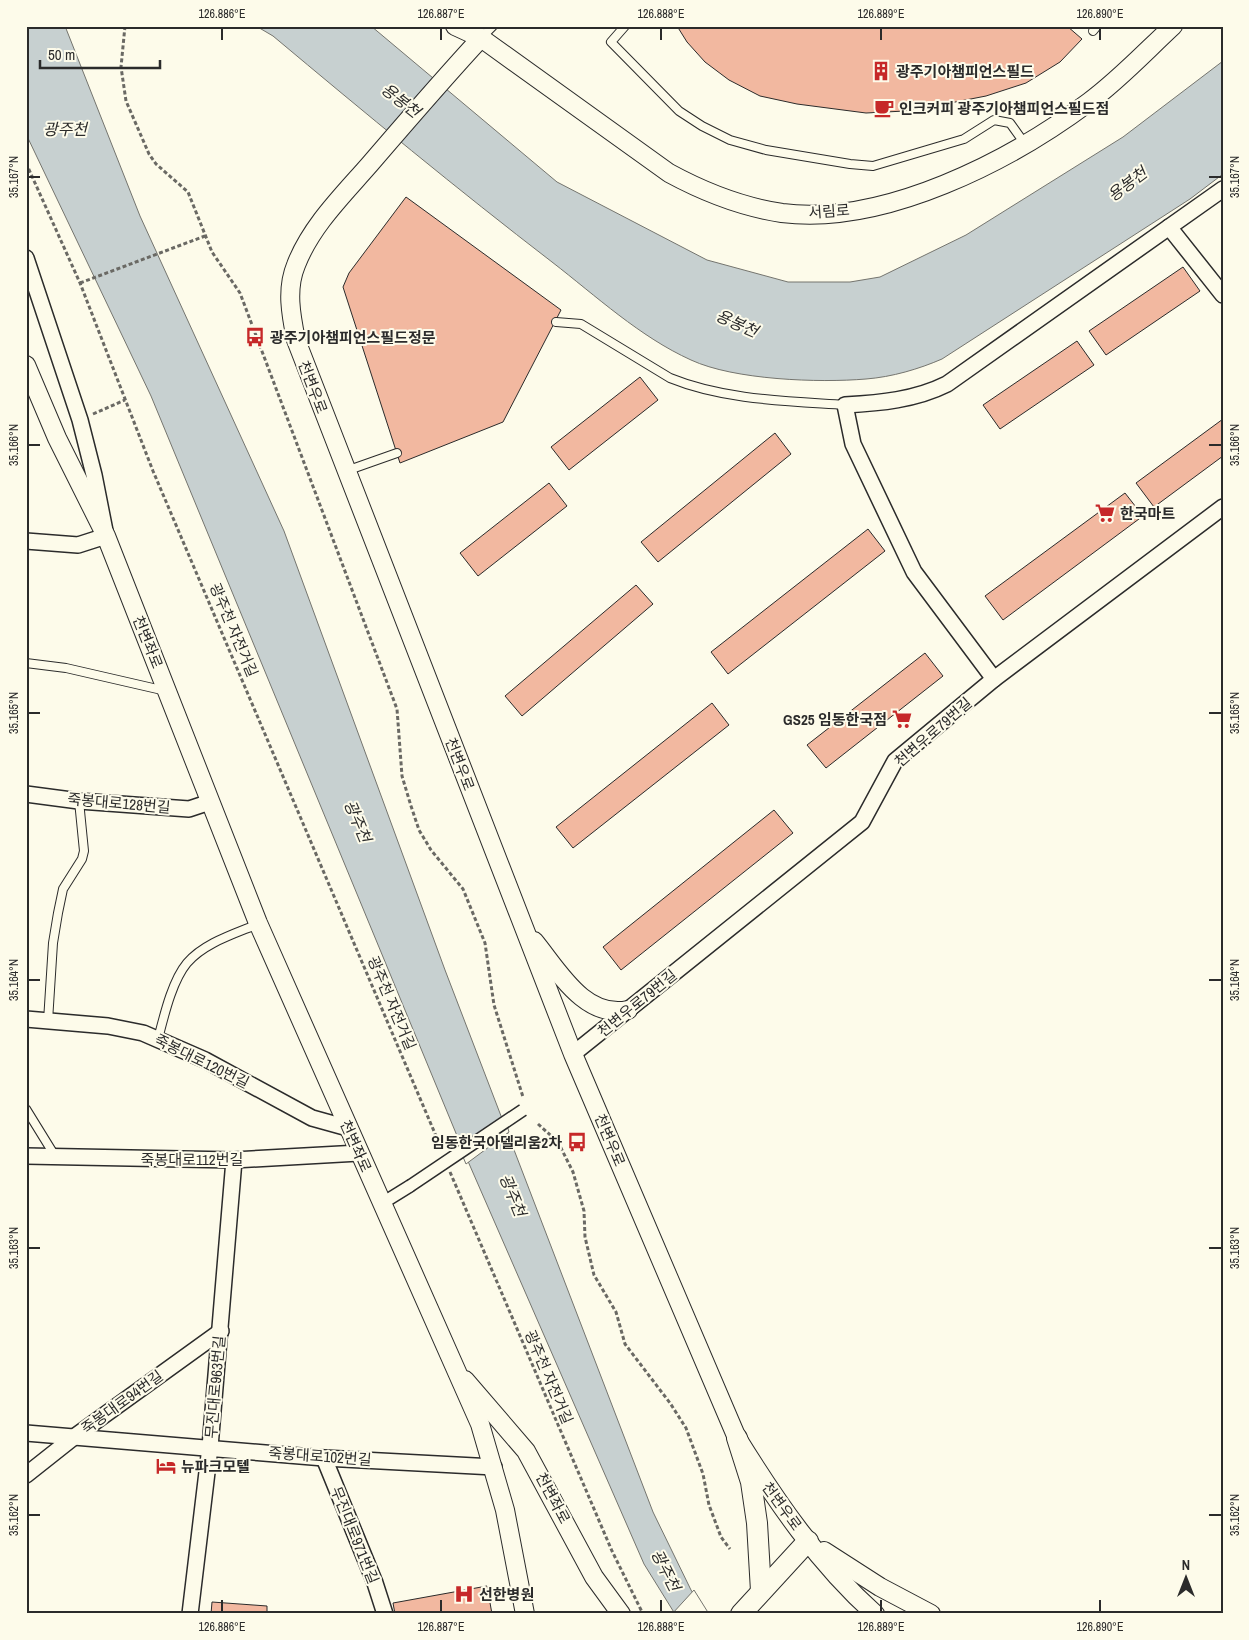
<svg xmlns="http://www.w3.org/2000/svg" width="1249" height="1640" font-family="'Archivo Narrow','Noto Sans KR',sans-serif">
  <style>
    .water { fill: #c7d0d0; stroke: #74746e }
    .pier { fill: #fdfbea; stroke: #74746e }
    .building { fill: #f2b8a0; stroke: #2b2b2b }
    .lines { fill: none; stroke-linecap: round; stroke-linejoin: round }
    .service-casing { stroke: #2b2b2b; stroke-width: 10 }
    .pedestrian-casing { stroke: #2b2b2b; stroke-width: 14 }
    .minor-casing { stroke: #2b2b2b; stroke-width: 18 }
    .tertiary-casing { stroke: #2b2b2b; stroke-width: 20 }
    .secondary-casing { stroke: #2b2b2b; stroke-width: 22 }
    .path { stroke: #6a6964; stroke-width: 3; stroke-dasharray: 4 2.5; stroke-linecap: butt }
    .service { stroke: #fdfbea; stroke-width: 8 }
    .pedestrian { stroke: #fdfbea; stroke-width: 11 }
    .minor { stroke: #fdfbea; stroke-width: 15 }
    .tertiary { stroke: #fdfbea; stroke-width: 18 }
    .secondary { stroke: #fdfbea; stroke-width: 20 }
    .pedestrian-bridge-casing { stroke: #2b2b2b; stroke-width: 14; stroke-linecap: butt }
    .pedestrian-bridge { stroke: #fdfbea; stroke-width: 11 }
    .ticks { fill: none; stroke: #2b2b2b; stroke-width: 2 }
    .labels { text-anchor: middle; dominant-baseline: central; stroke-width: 4; stroke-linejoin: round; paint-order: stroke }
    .poi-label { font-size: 15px; font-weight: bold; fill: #2b2b2b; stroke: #fdfbea; text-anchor: start }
    .street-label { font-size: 15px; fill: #2b2b2b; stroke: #fdfbea }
    .water-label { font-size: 16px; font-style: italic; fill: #2b2b2b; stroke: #fdfbea }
    .neatline { fill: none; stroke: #2b2b2b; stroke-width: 2 }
    .ticks-label { font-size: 12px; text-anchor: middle; fill: #2b2b2b }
  </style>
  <rect width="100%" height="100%" fill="#fdfbea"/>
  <g class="water">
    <path d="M26,26H65L140,216L284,531L445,970L653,1512L691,1590L706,1614H675L644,1564L460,1143L151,396L26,134Z"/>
    <path d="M256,26H371L557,182L707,260L788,282H850L880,277L966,235L1123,137L1223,61V174L1190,199L942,359C919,369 892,377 866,379C819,383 734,380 691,360C640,337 596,296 552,262C457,189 365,113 273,36Z"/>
  </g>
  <g class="pier">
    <path d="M505,1119L509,1132L466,1164L461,1152Z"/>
    <path d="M694,1590L709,1614H672Z"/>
  </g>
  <g class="building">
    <path d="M677,26H1067L1082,39L1060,62L1026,83L986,96L945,104L905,111L866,113L797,104L760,96L729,80L705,62L687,42Z"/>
    <path d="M406,197L561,310L503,422L400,463L343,287L349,273Z"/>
    <path d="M1183,267L1200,291L1106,355L1089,331Z"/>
    <path d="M1077,341L1094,365L1000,429L983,405Z"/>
    <path d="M640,377L658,400L569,470L551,447Z"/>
    <path d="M1223,419V456L1154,507L1136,483Z"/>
    <path d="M775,433L791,454L658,562L641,542Z"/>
    <path d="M549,483L567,506L478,576L460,553Z"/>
    <path d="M1125,493L1143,516L1003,620L985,596Z"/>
    <path d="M868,529L885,551L728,674L711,652Z"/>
    <path d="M636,585L653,604L522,716L505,696Z"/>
    <path d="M925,653L943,676L826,768L807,745Z"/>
    <path d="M712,703L729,725L573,848L556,827Z"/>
    <path d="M774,810L793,833L621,970L603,947Z"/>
    <path d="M487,1586L492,1614H395L393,1603Z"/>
    <path d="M212,1602L267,1606V1614H211Z"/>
  </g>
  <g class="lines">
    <defs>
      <g id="service">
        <path d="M625,26L611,42L679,111L702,126L730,140L766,150L850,164L873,166L964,139L994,120L1010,123L1025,144"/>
        <path d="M1093,31L1097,26"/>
        <path d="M481,38L493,26"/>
        <path d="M556,322L581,324L670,378C724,400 787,401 845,405"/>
        <path d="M346,471L397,453"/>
        <path d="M26,663L66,668L166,691"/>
        <path d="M48,1021L53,943L58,913L63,889L82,859L84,851L79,801"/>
        <path d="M158,1039C164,1016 172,981 187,963C204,943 234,934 258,924"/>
        <path d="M26,1109L55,1156"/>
      </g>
      <path id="pedestrian" d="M381,1204L410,1186"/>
      <g id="minor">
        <path d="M1169,227L1223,295"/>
        <path d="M26,258L80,420L94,475L106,536L78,545L26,541"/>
        <path d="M994,679L914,572L853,444L845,405C880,403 915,400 947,384L1223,189"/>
        <path d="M26,794L79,801L189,809L210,802"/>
        <path d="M26,1019L108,1026L143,1033L205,1060L312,1118L348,1128"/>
        <path d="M573,1054L862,822L895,761L994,679L1223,507"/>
        <path d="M26,1156L234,1160L359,1153"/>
        <path d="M26,1433L324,1458L494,1467"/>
        <path d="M324,1458L375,1583L385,1614"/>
        <path d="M26,1475L74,1437L221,1331"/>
        <path d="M190,1614L210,1447L234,1160"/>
      </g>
      <g id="tertiary">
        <path d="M455,26L481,38L669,173C704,192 742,207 782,213C884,226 1010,161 1089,102C1119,80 1146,51 1173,26"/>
        <path d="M481,38C443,79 407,121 370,164C343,195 311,226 296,265C286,289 291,315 296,340L573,1054L737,1438C776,1501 819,1564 875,1614"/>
        <path d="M26,365L57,438L106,536L258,923L480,1424L505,1510L525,1614"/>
        <path d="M534,941C558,970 584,1019 628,1010"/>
        <path d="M465,1380L526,1451L594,1577L621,1614"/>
        <path d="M824,1551L880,1587L931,1614"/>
      </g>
      <g id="secondary">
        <path d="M737,1438L751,1482L757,1523L761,1591"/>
        <path d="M741,1614L808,1541"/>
      </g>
    </defs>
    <use href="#service" class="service-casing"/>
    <use href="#pedestrian" class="pedestrian-casing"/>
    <use href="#minor" class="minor-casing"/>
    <use href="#tertiary" class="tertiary-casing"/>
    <use href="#secondary" class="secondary-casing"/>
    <g class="path">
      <path d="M125,26L121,67L126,101L149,154L156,164L188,192L212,252L240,293L397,709L402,776L411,806L419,830L431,850L463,889L485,943L494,1005L523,1097"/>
      <path d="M26,163L80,283L153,471L442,1150"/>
      <path d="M80,283L205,236"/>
      <path d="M93,414L125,400"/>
      <path d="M538,1124L558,1142L573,1172L584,1211L585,1237L594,1275L616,1312L625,1344L670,1403L686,1428L703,1474L709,1505L721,1537L730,1549"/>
      <path d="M450,1172L612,1551L643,1614"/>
    </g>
    <use href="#service" class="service"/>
    <use href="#pedestrian" class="pedestrian"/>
    <use href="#minor" class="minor"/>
    <use href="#tertiary" class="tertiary"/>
    <use href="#secondary" class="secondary"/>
    <defs>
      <path id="pedestrian-bridge" d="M410,1186L523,1110"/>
    </defs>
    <use href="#pedestrian-bridge" class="pedestrian-bridge-casing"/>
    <use href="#pedestrian-bridge" class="pedestrian-bridge"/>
  </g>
  <path class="ticks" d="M222,28V40M441,28V40M661,28V40M881,28V40M1100,28V40M28,177H40M1209,177H1222M28,445H40M1209,445H1222M28,713H40M1209,713H1222M28,980H40M1209,980H1222M28,1248H40M1209,1248H1222M28,1515H40M1209,1515H1222M222,1600V1612M441,1600V1612M661,1600V1612M881,1600V1612M1100,1600V1612"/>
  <defs>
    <symbol id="building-bare" viewBox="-9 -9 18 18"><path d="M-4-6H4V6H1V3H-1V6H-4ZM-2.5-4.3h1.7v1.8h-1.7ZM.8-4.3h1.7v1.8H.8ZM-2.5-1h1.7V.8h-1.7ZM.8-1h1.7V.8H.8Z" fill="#c62828" stroke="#fdfbea" stroke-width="2.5" paint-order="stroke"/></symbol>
    <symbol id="cafe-bare" viewBox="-9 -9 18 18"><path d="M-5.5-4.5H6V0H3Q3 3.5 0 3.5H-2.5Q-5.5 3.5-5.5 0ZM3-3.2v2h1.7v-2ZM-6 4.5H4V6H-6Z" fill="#c62828" stroke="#fdfbea" stroke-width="2.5" paint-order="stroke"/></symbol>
    <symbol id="bus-bare" viewBox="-9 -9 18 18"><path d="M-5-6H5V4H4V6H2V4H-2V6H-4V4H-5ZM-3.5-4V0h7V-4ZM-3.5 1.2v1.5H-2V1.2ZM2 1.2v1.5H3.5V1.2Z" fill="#c62828" stroke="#fdfbea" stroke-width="2.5" paint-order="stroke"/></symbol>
    <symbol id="supermarket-bare" viewBox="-9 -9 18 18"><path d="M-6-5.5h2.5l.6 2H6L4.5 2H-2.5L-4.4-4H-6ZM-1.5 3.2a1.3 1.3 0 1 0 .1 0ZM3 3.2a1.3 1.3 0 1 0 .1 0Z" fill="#c62828" stroke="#fdfbea" stroke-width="2.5" paint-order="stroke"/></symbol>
    <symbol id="hotel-bare" viewBox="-9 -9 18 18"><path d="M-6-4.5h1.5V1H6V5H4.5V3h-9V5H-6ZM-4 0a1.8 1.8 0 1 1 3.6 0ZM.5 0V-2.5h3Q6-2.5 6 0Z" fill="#c62828" stroke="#fdfbea" stroke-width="2.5" paint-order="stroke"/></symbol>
    <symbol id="hospital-bare" viewBox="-9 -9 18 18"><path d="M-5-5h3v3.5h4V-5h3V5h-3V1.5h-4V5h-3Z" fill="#c62828" stroke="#fdfbea" stroke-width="2.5" paint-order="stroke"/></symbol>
  </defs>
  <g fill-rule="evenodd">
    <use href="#building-bare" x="867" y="57" width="28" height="28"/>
    <use href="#cafe-bare" x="870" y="94" width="28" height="28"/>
    <use href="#bus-bare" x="241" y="323" width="28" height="28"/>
    <use href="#supermarket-bare" x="1091" y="499" width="28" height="28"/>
    <use href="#supermarket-bare" x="888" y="705" width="28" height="28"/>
    <use href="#bus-bare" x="563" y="1128" width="28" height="28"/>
    <use href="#hotel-bare" x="152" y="1452" width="28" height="28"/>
    <use href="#hospital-bare" x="450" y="1580" width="28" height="28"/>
  </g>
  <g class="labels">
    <g class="poi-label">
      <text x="896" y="71">광주기아챔피언스필드</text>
      <text x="899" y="108">인크커피 광주기아챔피언스필드점</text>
      <text x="270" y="337">광주기아챔피언스필드정문</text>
      <text x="1120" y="513">한국마트</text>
      <text x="887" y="719" text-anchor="end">GS25 임동한국점</text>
      <text x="562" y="1142" text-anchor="end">임동한국아델리움2차</text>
      <text x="181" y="1466">뉴파크모텔</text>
      <text x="479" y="1594">선한병원</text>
    </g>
    <g class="street-label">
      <text transform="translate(829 211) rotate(-4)">서림로</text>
      <text transform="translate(313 387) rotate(69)">천변우로</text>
      <text transform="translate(234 630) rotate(67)">광주천 자전거길</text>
      <text transform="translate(148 642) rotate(68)">천변좌로</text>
      <text transform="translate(933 732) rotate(-41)">천변우로79번길</text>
      <text transform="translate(460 764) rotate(69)">천변우로</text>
      <text transform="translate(119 803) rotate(5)">죽봉대로128번길</text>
      <text transform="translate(392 1003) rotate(67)">광주천 자전거길</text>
      <text transform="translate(637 1003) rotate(-39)">천변우로79번길</text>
      <text transform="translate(202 1061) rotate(26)">죽봉대로120번길</text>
      <text transform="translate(610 1140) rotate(67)">천변우로</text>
      <text transform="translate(356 1146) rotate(66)">천변좌로</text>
      <text x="192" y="1159">죽봉대로112번길</text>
      <text transform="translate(549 1377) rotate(67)">광주천 자전거길</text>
      <text transform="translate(215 1387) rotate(-85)">무진대로963번길</text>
      <text transform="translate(122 1402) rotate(-36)">죽봉대로94번길</text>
      <text transform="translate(320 1456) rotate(4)">죽봉대로102번길</text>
      <text transform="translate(553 1498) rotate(62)">천변좌로</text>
      <text transform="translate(782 1506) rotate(54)">천변우로</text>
      <text transform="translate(355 1535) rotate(68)">무진대로971번길</text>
    </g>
    <g class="water-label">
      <text transform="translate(401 100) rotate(38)">용봉천</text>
      <text x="65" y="129">광주천</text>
      <text transform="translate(1127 184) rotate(-37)">용봉천</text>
      <text transform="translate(737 323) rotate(24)">용봉천</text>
      <text transform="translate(358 821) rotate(67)">광주천</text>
      <text transform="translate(513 1195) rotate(68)">광주천</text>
      <text transform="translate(666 1570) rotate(63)">광주천</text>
    </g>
  </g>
  <rect width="1249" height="1640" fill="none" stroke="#fdfbea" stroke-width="55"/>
  <g transform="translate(1186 1578)" stroke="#fdfbea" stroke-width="4" paint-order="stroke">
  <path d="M0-4L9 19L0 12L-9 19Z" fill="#2b2b2b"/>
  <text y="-8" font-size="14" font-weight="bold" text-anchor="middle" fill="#2b2b2b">N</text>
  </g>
  <path d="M40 60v8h120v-8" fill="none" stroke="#2b2b2b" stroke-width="2.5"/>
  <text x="48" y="60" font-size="15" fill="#2b2b2b" stroke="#fdfbea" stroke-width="4" paint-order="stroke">50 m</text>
  <rect x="28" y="28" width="1194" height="1584" class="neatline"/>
  <g class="ticks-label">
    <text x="222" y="18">126.886°E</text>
    <text x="441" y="18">126.887°E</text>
    <text x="661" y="18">126.888°E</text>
    <text x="881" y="18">126.889°E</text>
    <text x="1100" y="18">126.890°E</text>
    <text transform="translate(14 177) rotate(-90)" y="4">35.167°N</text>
    <text transform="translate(1235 177) rotate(-90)" y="4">35.167°N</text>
    <text transform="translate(14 445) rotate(-90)" y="4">35.166°N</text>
    <text transform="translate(1235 445) rotate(-90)" y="4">35.166°N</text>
    <text transform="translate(14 713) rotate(-90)" y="4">35.165°N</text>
    <text transform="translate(1235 713) rotate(-90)" y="4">35.165°N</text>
    <text transform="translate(14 980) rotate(-90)" y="4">35.164°N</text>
    <text transform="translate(1235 980) rotate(-90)" y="4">35.164°N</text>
    <text transform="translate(14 1248) rotate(-90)" y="4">35.163°N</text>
    <text transform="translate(1235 1248) rotate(-90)" y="4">35.163°N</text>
    <text transform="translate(14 1515) rotate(-90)" y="4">35.162°N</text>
    <text transform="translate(1235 1515) rotate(-90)" y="4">35.162°N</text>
    <text x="222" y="1631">126.886°E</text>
    <text x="441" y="1631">126.887°E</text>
    <text x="661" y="1631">126.888°E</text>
    <text x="881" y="1631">126.889°E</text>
    <text x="1100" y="1631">126.890°E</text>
  </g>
</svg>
